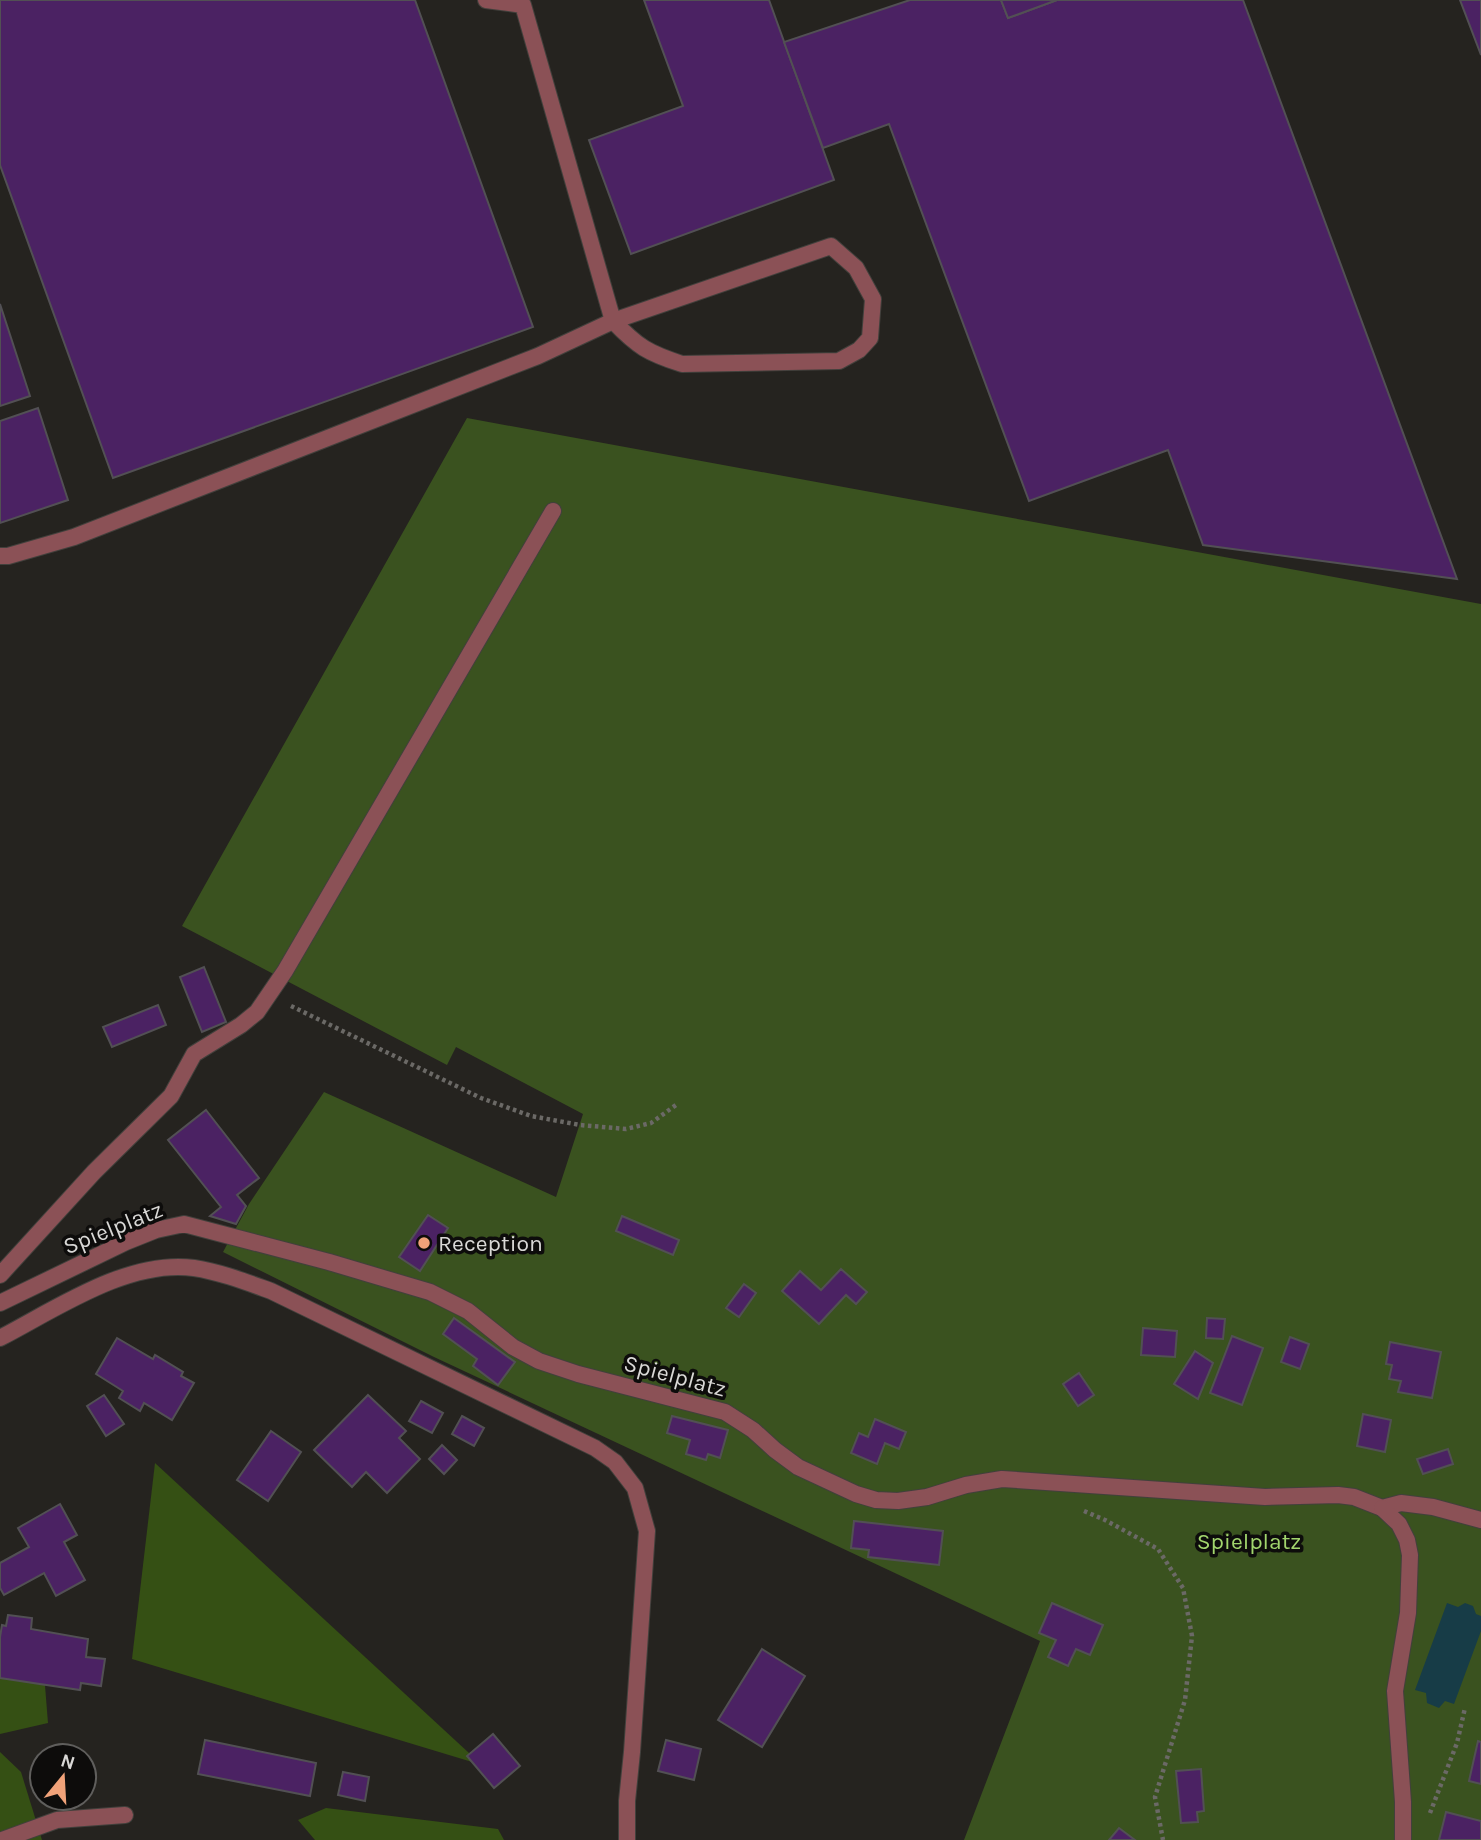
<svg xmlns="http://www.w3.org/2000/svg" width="1481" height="1840" font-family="Karla,sans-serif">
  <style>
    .green { fill: #3a521f }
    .forest { fill: #355014 }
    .water { fill: #173c47 }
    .building { fill: #4b2263; stroke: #525054; stroke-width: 2 }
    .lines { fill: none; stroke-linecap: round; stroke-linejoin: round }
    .lane-casing { stroke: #42403c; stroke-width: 18 }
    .path { stroke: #6b6966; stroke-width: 4.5; stroke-dasharray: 3.5 3.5; stroke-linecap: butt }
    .lane { stroke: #8b5156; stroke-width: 16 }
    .poi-dot { fill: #f0a279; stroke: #0d0c0b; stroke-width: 2.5 }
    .labels { text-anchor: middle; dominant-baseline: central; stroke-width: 7; stroke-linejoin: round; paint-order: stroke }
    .street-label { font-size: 23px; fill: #d9d8d6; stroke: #0d0c0b }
    .poi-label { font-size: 23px; fill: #d9d8d6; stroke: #0d0c0b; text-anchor: start }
    .park-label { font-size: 23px; fill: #a2d56d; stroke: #0d0c0b }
  </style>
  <rect width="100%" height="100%" fill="#25231f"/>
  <path class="green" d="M467,418L1481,604V1840H964L1040,1641L434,1357L223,1252L249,1204L324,1092L556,1197L583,1114L456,1047L447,1065L182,926Z"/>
  <g class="forest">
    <path d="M155,1463L482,1765L132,1659Z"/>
    <path d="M0,1655L44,1673L48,1723L0,1734Z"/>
    <path d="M0,1752L21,1772L42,1840H0Z"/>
    <path d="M326,1808L498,1829L504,1840H315L298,1820Z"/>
  </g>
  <path class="water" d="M1447,1603L1458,1607L1465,1603L1473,1606L1476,1614L1481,1616V1631L1454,1704L1445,1701L1439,1708L1427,1703L1426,1693L1415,1690Z"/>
  <g class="building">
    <path d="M0,0H415L533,327L113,478L0,165Z"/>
    <path d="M644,0H769L834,180L631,254L589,140L683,106Z"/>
    <path d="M910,0H1001L1008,18L1057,0H1243L1457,579L1203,545L1168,450L1029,501L889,124L823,148L784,42Z"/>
    <path d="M1001,0H1057L1008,18Z"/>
    <path d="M1460,0H1481V55Z"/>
    <path d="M0,304L30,396L0,406Z"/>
    <path d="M38,408L68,500L0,523V421Z"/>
    <path d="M204,967L226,1022L202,1032L180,977Z"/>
    <path d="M158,1005L166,1025L112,1047L103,1027Z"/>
    <path d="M206,1110L259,1178L237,1195L246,1206L236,1224L210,1216L221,1207L168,1140Z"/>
    <path d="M428,1215L448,1228L420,1271L399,1257Z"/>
    <path d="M622,1216L679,1240L673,1255L616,1231Z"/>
    <path d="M841,1269L867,1292L856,1304L846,1295L819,1324L782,1291L800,1271L821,1290Z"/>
    <path d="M744,1284L756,1293L739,1317L726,1308Z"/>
    <path d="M454,1318L515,1362L498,1385L473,1366L477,1359L443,1334Z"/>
    <path d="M1207,1318L1225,1319L1223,1339L1206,1338Z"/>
    <path d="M1143,1328L1177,1331L1175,1357L1141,1355Z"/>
    <path d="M1232,1336L1263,1348L1242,1405L1210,1393Z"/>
    <path d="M1290,1337L1309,1344L1300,1369L1281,1362Z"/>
    <path d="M117,1338L153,1359L155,1355L183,1372L181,1376L194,1383L172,1420L144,1403L140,1411L119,1398L123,1391L96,1374Z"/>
    <path d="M1390,1342L1441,1352L1432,1398L1398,1392L1401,1381L1389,1379L1392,1365L1386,1364Z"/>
    <path d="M1195,1351L1213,1363L1198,1399L1174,1384Z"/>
    <path d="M1079,1373L1094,1395L1078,1406L1063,1384Z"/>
    <path d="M104,1395L124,1424L106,1436L87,1406Z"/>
    <path d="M368,1395L406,1431L399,1438L420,1459L387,1493L366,1472L352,1487L314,1450Z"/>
    <path d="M421,1401L443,1413L432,1433L409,1421Z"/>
    <path d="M1363,1414L1391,1420L1385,1452L1357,1446Z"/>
    <path d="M462,1416L484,1428L474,1446L452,1434Z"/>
    <path d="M672,1416L728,1430L720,1458L708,1454L706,1460L686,1454L690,1440L667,1433Z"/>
    <path d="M875,1419L906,1432L899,1449L885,1443L877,1464L851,1453L859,1433L868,1437Z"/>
    <path d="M271,1431L301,1452L268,1501L237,1480Z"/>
    <path d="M442,1445L457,1460L444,1474L429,1459Z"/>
    <path d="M1448,1449L1453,1464L1423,1474L1417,1459Z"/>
    <path d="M60,1504L77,1535L64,1542L85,1580L56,1596L44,1573L4,1595L0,1588V1563L29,1547L18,1528Z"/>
    <path d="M854,1521L943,1531L939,1565L868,1557L869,1550L851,1548Z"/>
    <path d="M1052,1603L1103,1625L1090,1655L1076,1649L1068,1666L1048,1657L1056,1640L1039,1633Z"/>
    <path d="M8,1615L32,1618L31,1629L88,1639L86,1657L105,1659L101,1686L81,1683L80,1690L0,1678V1637L2,1625L6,1626Z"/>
    <path d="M762,1649L805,1676L762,1747L718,1720Z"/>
    <path d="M493,1734L520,1766L494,1788L467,1756Z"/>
    <path d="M205,1740L316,1763L310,1796L198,1774Z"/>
    <path d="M666,1740L701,1749L694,1780L658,1771Z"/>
    <path d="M1478,1741L1481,1742V1784L1469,1781Z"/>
    <path d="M1201,1769L1204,1811L1197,1812L1198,1822L1181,1823L1176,1771Z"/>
    <path d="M343,1772L369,1777L365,1801L338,1795Z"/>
    <path d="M1446,1812L1481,1821V1840H1439Z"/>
    <path d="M1119,1828L1135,1840H1109Z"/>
  </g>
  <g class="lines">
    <defs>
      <g id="lane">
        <path d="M0,556H8L74,537L538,356L613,321L831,246L856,268L873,299L870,338L859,350L839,361L682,364C648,353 638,347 613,321L523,5L486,0"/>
        <path d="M0,1275L94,1172L171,1096L194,1054L241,1025L257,1012L285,971L553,511"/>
        <path d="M0,1303L126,1242L156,1230L184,1224L329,1262L430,1292L468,1311L513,1347L539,1361L578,1374L725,1412L753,1430L775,1450L798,1467L856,1494L876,1500L898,1501L927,1497L966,1485L1002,1479L1265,1497L1338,1495L1354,1497L1382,1508L1401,1503L1433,1507L1481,1520"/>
        <path d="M0,1338C56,1309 128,1259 194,1268C220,1272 246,1282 271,1291L595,1448L615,1462L635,1488L647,1531L632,1752L627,1801V1840"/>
        <path d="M1382,1508L1399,1524L1407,1540L1410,1555L1408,1613L1395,1691L1403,1802V1840"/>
        <path d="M2,1840L57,1820L125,1815"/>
      </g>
    </defs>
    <use href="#lane" class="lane-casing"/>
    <g class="path">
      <path d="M291,1006L481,1098L531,1116L580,1125L626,1129L651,1123L676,1105"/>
      <path d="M1084,1511L1105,1520L1158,1549L1183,1588L1192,1636L1185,1700L1155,1797L1163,1840"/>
      <path d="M1430,1813L1457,1743L1465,1708"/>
    </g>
    <use href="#lane" class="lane"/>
  </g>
  <circle class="poi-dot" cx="424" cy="1243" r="7"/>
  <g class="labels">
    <g class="street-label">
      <text transform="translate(113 1228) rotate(-22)">Spielplatz</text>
      <text transform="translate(675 1376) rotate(15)">Spielplatz</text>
    </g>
    <g class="poi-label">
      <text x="438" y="1243">Reception</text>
    </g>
    <g class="park-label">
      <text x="1249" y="1541">Spielplatz</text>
    </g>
  </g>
  <g transform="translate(63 1777) rotate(18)"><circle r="33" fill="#0d0c0b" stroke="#5f5e5c" stroke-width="2"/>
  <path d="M0-5L12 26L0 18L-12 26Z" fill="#f0a279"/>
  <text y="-10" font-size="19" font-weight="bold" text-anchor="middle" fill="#d9d8d6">N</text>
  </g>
</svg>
